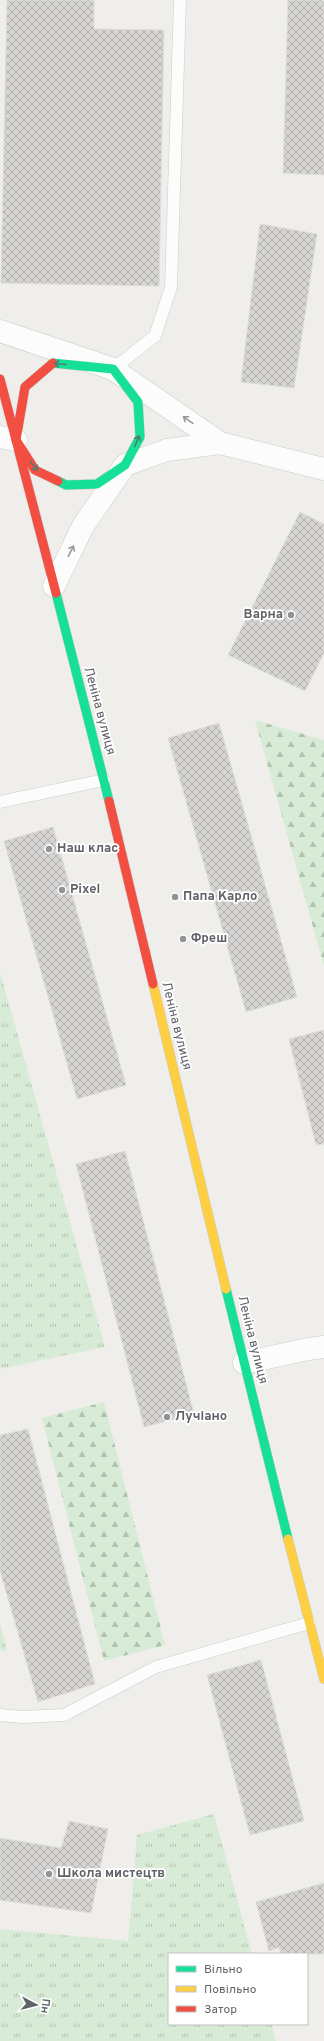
<svg xmlns="http://www.w3.org/2000/svg" width="324" height="2041" font-family="Overpass,sans-serif">
  <style>
    .grass { fill: url(#grass-tufts) }
    .forest { fill: url(#forest-firs) }
    .building { fill: url(#building-cross-hatch); stroke: #deddd9 }
    .lines { fill: none; stroke-linecap: round; stroke-linejoin: round }
    .lane-casing { stroke: #cbcccc; stroke-width: 13 }
    .street-casing { stroke: #cbcccc; stroke-width: 23 }
    .fast-casing { stroke: #cacacb; stroke-width: 10 }
    .slow-casing { stroke: #cacacb; stroke-width: 10 }
    .jam-casing { stroke: #cacacb; stroke-width: 10 }
    .lane { stroke: #fdfcfc; stroke-width: 12 }
    .street { stroke: #fdfcfc; stroke-width: 22 }
    .fast { stroke: #16e098; stroke-width: 9 }
    .slow { stroke: #ffcf43; stroke-width: 9 }
    .jam { stroke: #f24e42; stroke-width: 9 }
    .oneway { stroke: #507c72 }
    .oneway2 { stroke: #96999c }
    .poi-dot { fill: #919496; stroke: #fff; stroke-width: 1.5 }
    .labels { text-anchor: middle; dominant-baseline: central; stroke-width: 3.5; stroke-linejoin: round; paint-order: stroke }
    .poi-label { font-size: 13px; font-weight: bold; fill: #5f6368; stroke: #fff; text-anchor: start }
    .street-label { font-size: 13px; fill: #5f6368; stroke: #fff }
  </style>
  <defs>
    <pattern id="grass-tufts" width="24" height="20" patternUnits="userSpaceOnUse"><rect width="24" height="20" fill="#d8ebd6"/><path d="M3 7l-1-3M5 7V3M7 7l1-3M15 17l-1-3M17 17v-4M19 17l1-3" fill="none" stroke="#b2c2b1"/></pattern>
    <pattern id="forest-firs" width="22" height="20" patternUnits="userSpaceOnUse"><rect width="22" height="20" fill="#d8ebd6"/><path d="M5 1l3.5 6h-7zM16 11l3.5 6h-7z" fill="#b2c2b1"/></pattern>
    <pattern id="building-cross-hatch" width="8" height="8" patternUnits="userSpaceOnUse"><rect width="8" height="8" fill="#d6d5d3"/><path d="M0 0l8 8M0 8l8-8" fill="none" stroke="#b1b0af"/></pattern>
  </defs>
  <rect width="100%" height="100%" fill="#efeeea"/>
  <g class="grass">
    <path d="M0,972L105,1347L0,1369Z"/>
    <path d="M0,1623L7,1651L0,1650Z"/>
    <path d="M214,1814L252,1954H169V2024H272L276,2041H0V1929L128,1941L137,1835Z"/>
  </g>
  <g class="forest">
    <path d="M255,720L324,740V966Z"/>
    <path d="M104,1402L165,1645L104,1661L42,1418Z"/>
  </g>
  <g class="building">
    <path d="M7,0H94V29L164,30L159,286L1,283Z"/>
    <path d="M288,0H324V175L283,173Z"/>
    <path d="M260,224L317,234L294,388L241,382Z"/>
    <path d="M300,512L324,524V653L305,691L228,655Z"/>
    <path d="M219,723L297,997L246,1012L168,738Z"/>
    <path d="M53,827L126,1085L77,1099L4,841Z"/>
    <path d="M324,1030V1144L316,1145L289,1039Z"/>
    <path d="M125,1151L194,1414L144,1427L76,1164Z"/>
    <path d="M28,1429L95,1684L38,1702L0,1571V1435Z"/>
    <path d="M261,1660L304,1821L250,1835L207,1675Z"/>
    <path d="M69,1821L108,1829L91,1913L0,1900V1838L61,1848Z"/>
    <path d="M324,1883V1954H281L279,1947L269,1951L256,1902Z"/>
  </g>
  <g class="lines">
    <defs>
      <g id="lane">
        <path d="M113,369L155,336L171,287L180,0"/>
        <path d="M0,802L104,780"/>
        <path d="M0,1715L22,1717L64,1715L156,1667L309,1623"/>
      </g>
      <g id="street">
        <path d="M0,331L113,369L220,443L324,469"/>
        <path d="M0,437L16,440"/>
        <path d="M54,586L83,526L125,465L167,450L220,443"/>
        <path d="M244,1363L308,1349L324,1347"/>
      </g>
      <g id="fast">
        <path d="M53,363L113,369L138,402L140,437L125,465L97,484L66,485L58,481"/>
        <path d="M56,593L109,801"/>
        <path d="M226,1289L288,1539"/>
      </g>
      <g id="slow">
        <path d="M153,984L226,1289"/>
        <path d="M288,1539L324,1679"/>
      </g>
      <g id="jam">
        <path d="M53,363L25,387L16,440L35,470L58,481"/>
        <path d="M0,379L56,593"/>
        <path d="M109,801L153,984"/>
      </g>
    </defs>
    <use href="#lane" class="lane-casing"/>
    <use href="#street" class="street-casing"/>
    <use href="#fast" class="fast-casing"/>
    <use href="#slow" class="slow-casing"/>
    <use href="#jam" class="jam-casing"/>
    <use href="#lane" class="lane"/>
    <use href="#street" class="street"/>
    <use href="#fast" class="fast"/>
    <use href="#slow" class="slow"/>
    <use href="#jam" class="jam"/>
  </g>
  <defs><path id="oneway-shaft" d="M-6 0H5M1.5-3L5.5 0L1.5 3" fill="none" stroke-width="1.6" stroke-linecap="round" stroke-linejoin="round"/></defs>
  <g class="oneway">
    <use href="#oneway-shaft" transform="translate(60 364) rotate(-175)"/>
    <use href="#oneway-shaft" transform="translate(137 441) rotate(-68)"/>
    <use href="#oneway-shaft" transform="translate(34 466) rotate(50)"/>
  </g>
  <g class="oneway2">
    <use href="#oneway-shaft" transform="translate(188 420) rotate(-145)"/>
    <use href="#oneway-shaft" transform="translate(71 551) rotate(-63)"/>
  </g>
  <g class="poi-dot">
    <circle cx="291" cy="615" r="4"/>
    <circle cx="49" cy="849" r="4"/>
    <circle cx="62" cy="890" r="4"/>
    <circle cx="175" cy="897" r="4"/>
    <circle cx="183" cy="939" r="4"/>
    <circle cx="167" cy="1417" r="4"/>
    <circle cx="49" cy="1874" r="4"/>
  </g>
  <g class="labels">
    <g class="poi-label">
      <text x="283" y="615" text-anchor="end">Варна</text>
      <text x="57" y="849">Наш клас</text>
      <text x="70" y="890">Pixel</text>
      <text x="183" y="897">Папа Карло</text>
      <text x="191" y="939">Фреш</text>
      <text x="175" y="1417">Лучіано</text>
      <text x="57" y="1874">Школа мистецтв</text>
    </g>
    <g class="street-label">
      <text transform="translate(99 711) rotate(75)">Леніна вулиця</text>
      <text transform="translate(176 1026) rotate(76)">Леніна вулиця</text>
      <text transform="translate(252 1340) rotate(76)">Леніна вулиця</text>
    </g>
  </g>
  <rect x="168" y="1953" width="140" height="72" fill="#ffffff" stroke="#bfc1c3"/>
  <rect x="176" y="1966" width="20" height="6" fill="#16e098" stroke="#bfc1c3"/>
  <text x="204" y="1973" font-size="12" fill="#5f6368">Вільно</text>
  <rect x="176" y="1986" width="20" height="6" fill="#ffcf43" stroke="#bfc1c3"/>
  <text x="204" y="1993" font-size="12" fill="#5f6368">Повільно</text>
  <rect x="176" y="2006" width="20" height="6" fill="#f24e42" stroke="#bfc1c3"/>
  <text x="204" y="2013" font-size="12" fill="#5f6368">Затор</text>
  <g transform="translate(36 2005) rotate(97)" stroke="#ffffff" stroke-width="3" paint-order="stroke">
  <path d="M0-3L7 15L0 10L-7 15Z" fill="#5f6368"/>
  <text y="-6" font-size="11" font-weight="bold" text-anchor="middle" fill="#5f6368">Пн</text>
  </g>
</svg>
